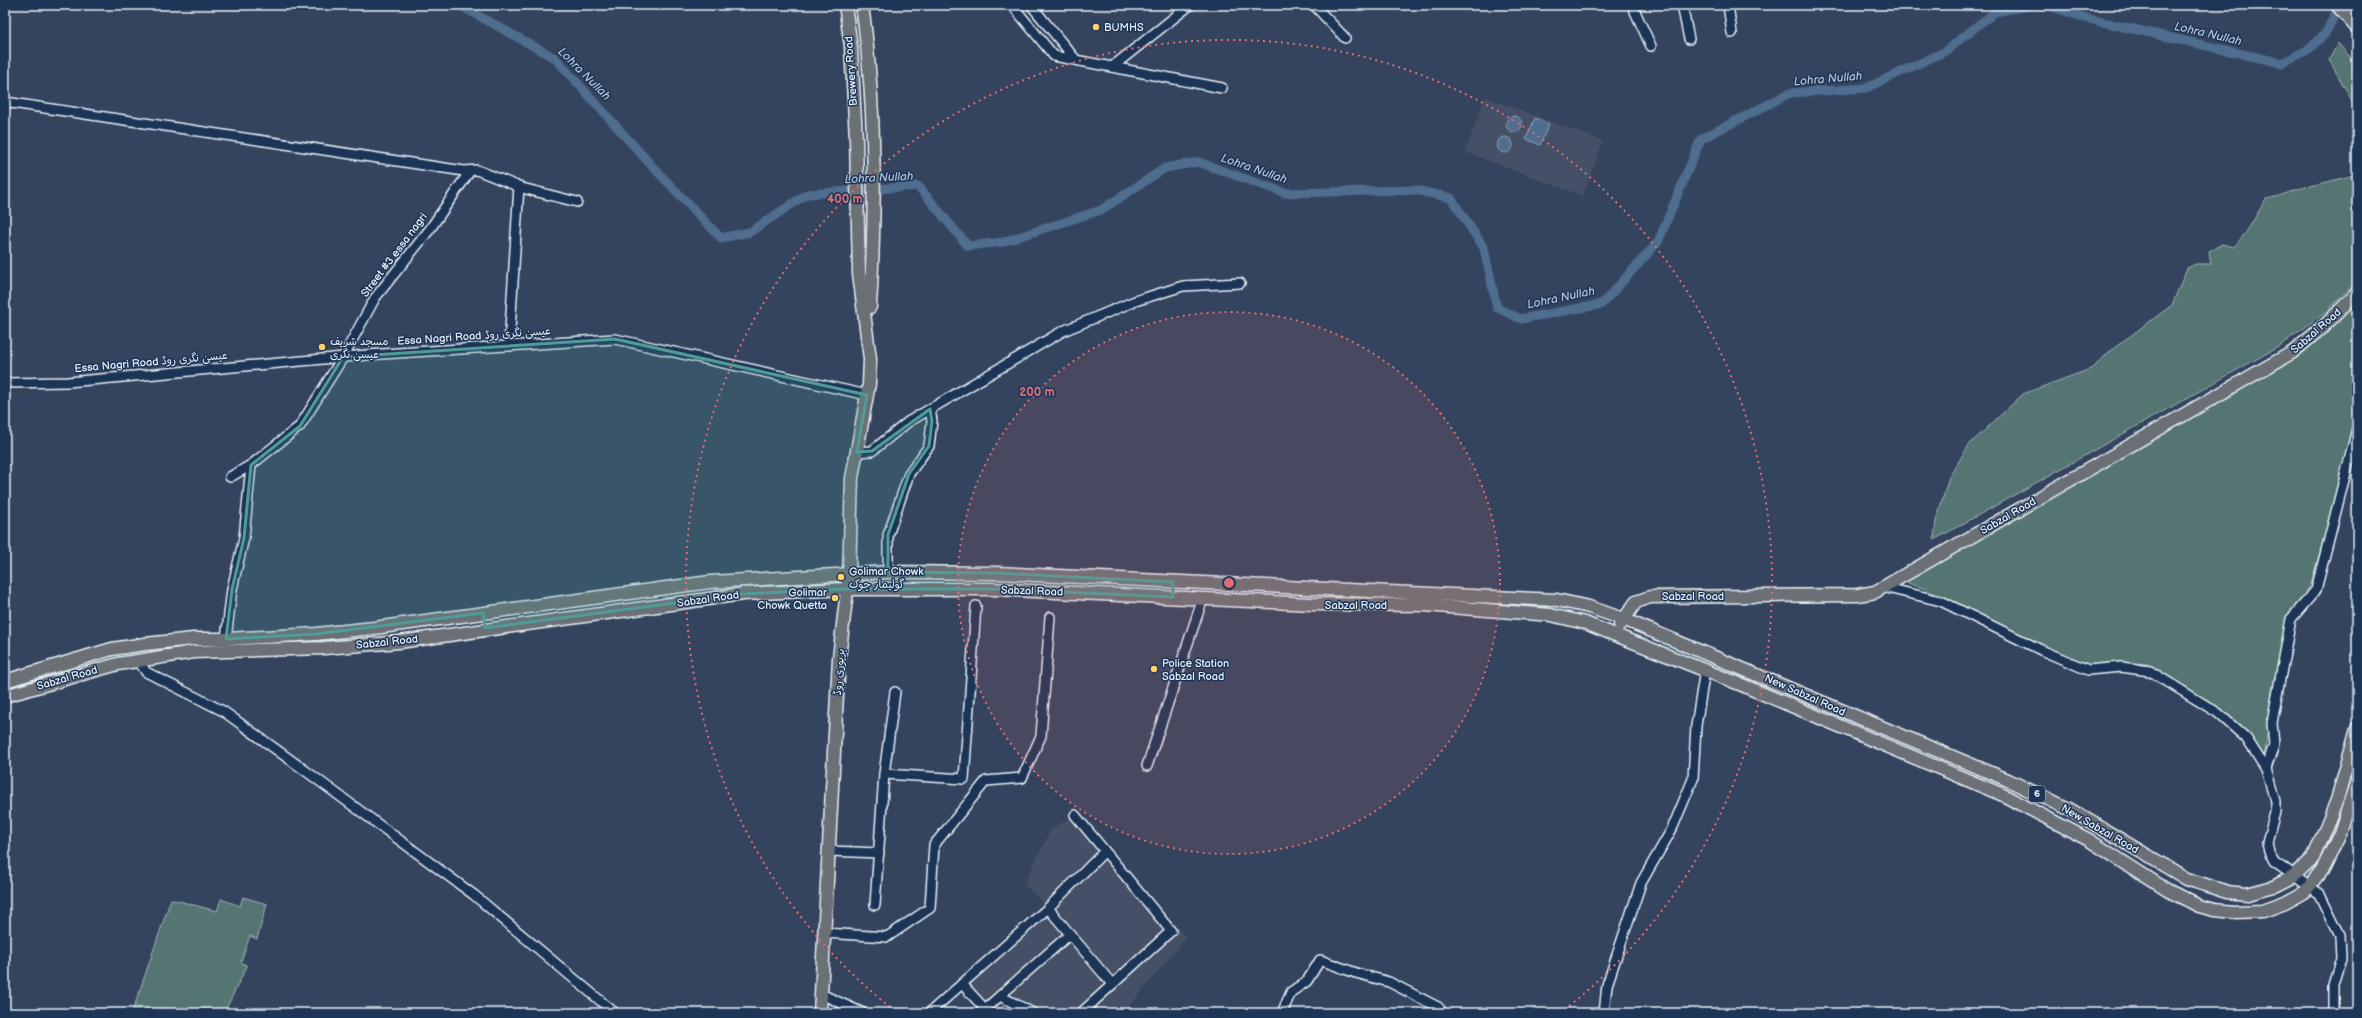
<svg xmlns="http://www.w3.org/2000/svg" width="2362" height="1018" font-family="'Balsamiq Sans','Playpen Sans Arabic',sans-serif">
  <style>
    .built { fill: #444f65 }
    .green { fill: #557473; stroke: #9eb2b6 }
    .water { fill: #4f6d8f; stroke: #8ca2b9 }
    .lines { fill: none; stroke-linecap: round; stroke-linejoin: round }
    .canal { stroke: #4f6d8f; stroke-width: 9 }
    .minor-casing { stroke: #e8f1f8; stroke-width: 12 }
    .major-casing { stroke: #e8f1f8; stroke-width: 15 }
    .minor { stroke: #1d3557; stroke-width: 9 }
    .major { stroke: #6a7074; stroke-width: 12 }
    .marked { fill: #509b97; fill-opacity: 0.2; stroke: #509b97; stroke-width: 3; stroke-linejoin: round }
    .ring { fill: none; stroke: #dc6e71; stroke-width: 2; stroke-dasharray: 2 4 }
    .poi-dot { fill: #ffd166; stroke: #1d3557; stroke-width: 1.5 }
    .labels { text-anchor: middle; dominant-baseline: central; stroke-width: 3; stroke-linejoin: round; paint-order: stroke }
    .shield { fill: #1d3557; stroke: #abb9c8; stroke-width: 1 }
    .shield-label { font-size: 10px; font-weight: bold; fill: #e8f1f8 }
    .poi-label { font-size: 11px; fill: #e8f1f8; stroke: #1d3557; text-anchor: start }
    .street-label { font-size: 11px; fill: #e8f1f8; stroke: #1d3557 }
    .water-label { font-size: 12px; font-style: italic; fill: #b2c3d3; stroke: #1d3557 }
    .centre { fill: #dc6e71; stroke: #1d3557; stroke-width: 2 }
    .ring-label { font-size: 12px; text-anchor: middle; font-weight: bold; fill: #dc6e71; stroke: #1d3557; stroke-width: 3; stroke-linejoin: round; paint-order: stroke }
  </style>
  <rect width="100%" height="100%" fill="#34445f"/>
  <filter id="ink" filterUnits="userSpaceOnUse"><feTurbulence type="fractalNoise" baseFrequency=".025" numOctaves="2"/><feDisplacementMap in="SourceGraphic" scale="8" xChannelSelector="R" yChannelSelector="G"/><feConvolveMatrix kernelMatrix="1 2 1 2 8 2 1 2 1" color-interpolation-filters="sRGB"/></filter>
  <g filter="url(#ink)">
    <g class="built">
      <path d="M1485,97L1603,141L1583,196L1465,152Z"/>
      <path d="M1075,815L1186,938L1124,1013H986L966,988L1048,908L1024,884L1051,829Z"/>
    </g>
    <g class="green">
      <path d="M2338,43L2357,65V109L2329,60Z"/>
      <path d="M2357,174V281L2326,312L2278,347L1934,540L1936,521L1949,477L1969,445L2023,394L2093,368L2110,351L2172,305L2187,268L2196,264H2211L2209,251L2222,244L2234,247L2247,231L2266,199C2282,196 2288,192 2302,188C2320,183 2339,180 2357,174Z"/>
      <path d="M2357,298V420L2311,584L2289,617L2273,684L2265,752L2262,758L2204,700L2147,664L2119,662L2084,666L1925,589L1899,580L2279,361Z"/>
      <path d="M243,897L267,904L257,939L250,936L241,962L247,966L224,1013H132L171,899L217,911L221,899L240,906Z"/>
    </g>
    <g class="water">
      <circle cx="1514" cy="124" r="8"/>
      <path d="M1535,118L1549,124L1540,145L1526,139Z"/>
      <circle cx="1505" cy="145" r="8"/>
    </g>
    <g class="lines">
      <g class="canal">
        <path d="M459,5L555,58L652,166L721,238L750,232L807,194L918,186L968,246L1003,242L1101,210L1165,168L1198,162L1285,193L1415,190L1451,198L1484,248L1497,308L1521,319L1602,304L1658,242L1701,139L1790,93L1866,88L1944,52L1995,12L2032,5"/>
        <path d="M2047,5L2089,19L2282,63L2309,49L2325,34L2340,5"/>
      </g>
      <defs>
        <g id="minor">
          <path d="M1012,5L1054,56L1222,88"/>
          <path d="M1031,5L1076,60"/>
          <path d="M1314,5L1345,38"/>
          <path d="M1632,5L1651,46"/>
          <path d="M1682,5L1689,39"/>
          <path d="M1728,5L1732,33"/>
          <path d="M1112,67L1190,5"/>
          <path d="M5,102L464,171L477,170L522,188L577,202"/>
          <path d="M509,346L519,186"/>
          <path d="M5,383L68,382L367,355L615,339L867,395"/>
          <path d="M857,452L872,451L908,422L1063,331L1135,301L1183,286L1240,283"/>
          <path d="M230,477L251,465L300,426L343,357L375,298L430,229L470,171"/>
          <path d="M888,572V535L909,474L929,446L932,421L930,409"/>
          <path d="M1883,587L1941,601L2041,650L2088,670L2121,667L2150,671L2218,713L2246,738L2266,769"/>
          <path d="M226,639L232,589L244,538L251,465"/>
          <path d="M138,660L146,672L223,711L310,774L474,895L615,1013"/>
          <path d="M1147,766L1203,598"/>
          <path d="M884,774L964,779L976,606"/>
          <path d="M1075,815L1171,931L1081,1013"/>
          <path d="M829,851L879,853"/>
          <path d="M875,905L884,774L895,692"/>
          <path d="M1048,908L1112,984"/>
          <path d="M824,933L887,937L930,908L934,845L986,781L1022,778L1041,736L1050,617"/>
          <path d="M962,984L985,1009L1070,934"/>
          <path d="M821,994L863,1013"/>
          <path d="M1000,996L1033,1013"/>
          <path d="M929,1013L1048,908L1104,852"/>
          <path d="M1282,1013L1291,992L1307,981L1320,960L1356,973L1389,982L1438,1007L1443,1013"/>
          <path d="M1604,1013L1607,985L1641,883L1672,829L1693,779L1696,726L1705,670"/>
          <path d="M2333,1013V985L2341,959L2340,935L2320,894L2274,862L2269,852L2267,842L2275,812V801L2266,769L2274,744L2272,723L2291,619L2316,590L2357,429"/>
        </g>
        <g id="major">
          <path d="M862,5C876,104 876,207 870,307"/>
          <path d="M2337,5L2357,28"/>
          <path d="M2349,5L2357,14"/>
          <path d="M1620,625L1636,602L1650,597L1858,595L1875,592L2293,352L2326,324L2357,293"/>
          <path d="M5,681L112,649L145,644L193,639H226L316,634L374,628L710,582L888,572L997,573L1557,600L1589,607L1623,619L2008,780L2069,809L2187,879L2227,892L2247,894L2273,887L2293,877L2313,858L2337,800L2357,728"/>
          <path d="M5,696L118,664L194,652L324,648L399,642L743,594L847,589H992L1312,604L1424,605L1551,615L1585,623L1742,685L2003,795L2089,840L2167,890L2199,906L2214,910L2235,912L2263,911L2285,903L2305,892L2323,868L2340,833L2357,780"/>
          <path d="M820,1013L839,658L849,574L852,478L869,384L870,359L859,274L856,138L851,47L845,5"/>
        </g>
      </defs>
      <use href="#minor" class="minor-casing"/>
      <use href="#major" class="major-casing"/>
      <use href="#minor" class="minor"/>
      <use href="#major" class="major"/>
    </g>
  </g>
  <path class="marked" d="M615,339L867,395L857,452L872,451L930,409L932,421L929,446L909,474L888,535V572L997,573L1173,582V597L992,589H847L743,594L485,628L483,613L316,634L226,639L232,589L244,538L251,465L300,426L343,357Z"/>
  <circle cx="1229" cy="583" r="271" fill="#dc6e71" fill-opacity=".12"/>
  <g class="ring">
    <circle cx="1229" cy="583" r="271"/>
    <path d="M895 1011A543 543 0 1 1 1563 1011"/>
  </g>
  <g class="poi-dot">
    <circle cx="1096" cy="27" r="4"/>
    <circle cx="322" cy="347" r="4"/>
    <circle cx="841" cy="577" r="4"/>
    <circle cx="835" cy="598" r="4"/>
    <circle cx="1154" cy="669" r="4"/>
  </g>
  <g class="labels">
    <rect class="shield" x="2029" y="786" width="16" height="16" rx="3"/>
    <g class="shield-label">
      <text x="2037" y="794">6</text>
    </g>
    <g class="poi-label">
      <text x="1104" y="27">BUMHS</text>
      <text x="330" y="341">مسجد شریف<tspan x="330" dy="13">عیسیٰ نگری</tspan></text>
      <text x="849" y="571">Golimar Chowk<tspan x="849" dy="13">گولیمار چوک</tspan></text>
      <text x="827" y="592" text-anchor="end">Golimar<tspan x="827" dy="13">Chowk Quetta</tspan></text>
      <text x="1162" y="663">Police Station<tspan x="1162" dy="13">Sabzal Road</tspan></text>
    </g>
    <g class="street-label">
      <text transform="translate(851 71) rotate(-94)">Brewery Road</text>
      <text transform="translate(394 255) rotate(-53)">Street #3 essa nagri</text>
      <text transform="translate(2316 331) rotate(-41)">Sabzal Road</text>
      <text transform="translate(474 336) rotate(-4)">Essa Nagri Road عیسیٰ نگری روڈ</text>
      <text transform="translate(151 362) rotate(-5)">Essa Nagri Road عیسیٰ نگری روڈ</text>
      <text transform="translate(2008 516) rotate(-30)">Sabzal Road</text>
      <text transform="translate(1032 591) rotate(2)">Sabzal Road</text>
      <text x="1693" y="596">Sabzal Road</text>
      <text transform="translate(708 599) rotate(-8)">Sabzal Road</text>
      <text x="1356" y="605">Sabzal Road</text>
      <text transform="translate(387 642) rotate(-6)">Sabzal Road</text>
      <text transform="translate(839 672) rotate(-86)">بریوری روڈ</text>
      <text transform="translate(67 678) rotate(-16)">Sabzal Road</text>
      <text transform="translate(1805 695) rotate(24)">New Sabzal Road</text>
      <text transform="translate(2100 829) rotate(30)">New Sabzal Road</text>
    </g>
    <g class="water-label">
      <text transform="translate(2208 34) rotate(13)">Lohra Nullah</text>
      <text transform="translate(584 74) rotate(45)">Lohra Nullah</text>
      <text transform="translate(1828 79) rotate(-5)">Lohra Nullah</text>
      <text transform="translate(1254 169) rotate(19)">Lohra Nullah</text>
      <text transform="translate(879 178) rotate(-3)">Lohra Nullah</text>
      <text transform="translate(1561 298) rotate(-12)">Lohra Nullah</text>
    </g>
  </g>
  <circle cx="1229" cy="583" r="6" class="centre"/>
  <g class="ring-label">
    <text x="845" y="203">400 m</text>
    <text x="1037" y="396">200 m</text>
  </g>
  <rect width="2362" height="1018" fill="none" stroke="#1d3557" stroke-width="20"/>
  <rect x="10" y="10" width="2342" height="998" fill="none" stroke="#e8f1f8" stroke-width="1.5" filter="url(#ink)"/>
</svg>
